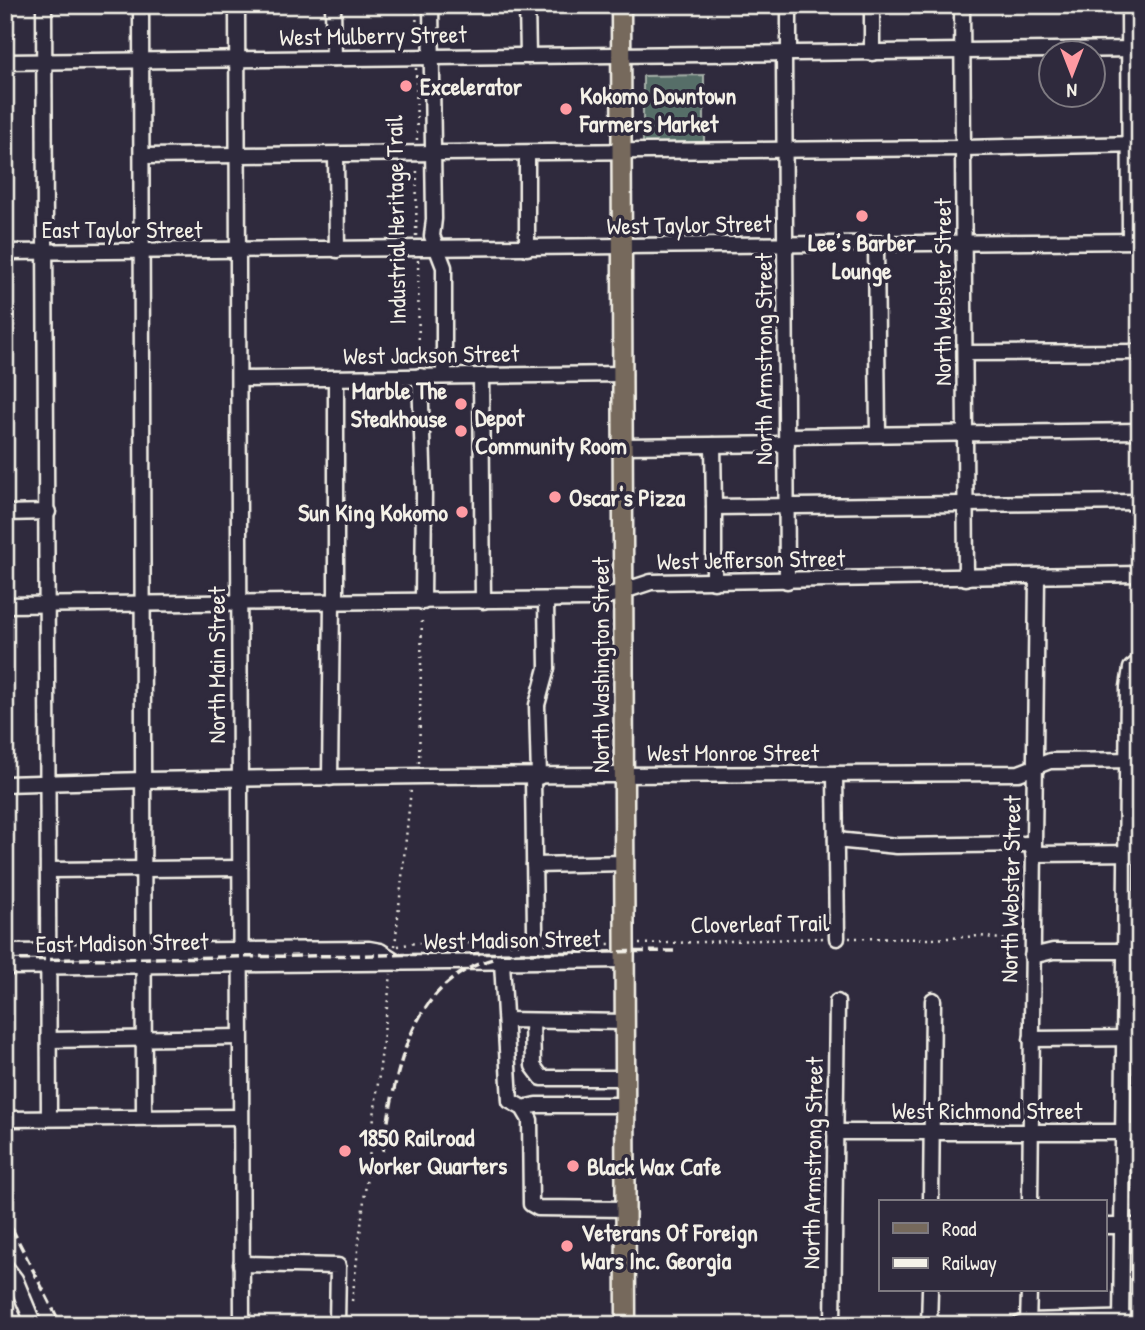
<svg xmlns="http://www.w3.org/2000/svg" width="1145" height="1330" font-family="'Patrick Hand',sans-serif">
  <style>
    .green { fill: #576e68; stroke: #a6b0a8; stroke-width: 2 }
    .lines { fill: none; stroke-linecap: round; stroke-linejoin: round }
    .minor-casing { stroke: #f4f1e8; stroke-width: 19 }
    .major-casing { stroke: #f4f1e8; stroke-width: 23 }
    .path { stroke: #f4f1e8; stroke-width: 2.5; stroke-dasharray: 2 5; stroke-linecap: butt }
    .minor { stroke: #2f2a3d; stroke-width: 14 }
    .major { stroke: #76695c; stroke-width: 18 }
    .rail { stroke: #f4f1e8; stroke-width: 3.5; stroke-dasharray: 10 5; stroke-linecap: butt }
    .poi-dot { fill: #ff9aa2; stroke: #2f2a3d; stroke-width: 2.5 }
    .labels { text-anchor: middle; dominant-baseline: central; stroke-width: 7; stroke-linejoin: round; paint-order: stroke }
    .street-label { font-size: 24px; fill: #f4f1e8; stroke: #2f2a3d }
    .poi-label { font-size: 24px; font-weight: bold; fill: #f4f1e8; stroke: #2f2a3d; text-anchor: start }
  </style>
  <rect width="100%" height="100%" fill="#2f2a3d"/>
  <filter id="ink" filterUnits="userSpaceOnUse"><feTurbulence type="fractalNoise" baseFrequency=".0143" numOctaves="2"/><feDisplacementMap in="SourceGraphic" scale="14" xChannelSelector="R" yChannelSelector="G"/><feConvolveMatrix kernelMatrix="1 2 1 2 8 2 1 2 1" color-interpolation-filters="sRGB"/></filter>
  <g filter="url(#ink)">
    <path class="green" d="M704,75V148L643,149V76Z"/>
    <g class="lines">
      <defs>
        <g id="minor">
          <path d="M44,5L49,1118"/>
          <path d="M141,5L144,1116"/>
          <path d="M237,5L242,1325"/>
          <path d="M333,5L334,58"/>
          <path d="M431,5L434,219L432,236L444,267V376"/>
          <path d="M527,5L528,56"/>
          <path d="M789,5V53"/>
          <path d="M872,5V53"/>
          <path d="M962,5L966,578"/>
          <path d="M1129,5L1130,241"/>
          <path d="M784,54L787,581"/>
          <path d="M5,62L1140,49"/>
          <path d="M527,153V248"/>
          <path d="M336,155L337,250"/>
          <path d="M142,156L963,148L1140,144"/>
          <path d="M876,245L878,434"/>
          <path d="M5,252L1140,241"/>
          <path d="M966,353L1140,352"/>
          <path d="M420,376L424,492L423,602"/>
          <path d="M481,376L483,601"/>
          <path d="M336,378V602"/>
          <path d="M239,379L624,374"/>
          <path d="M787,436L1140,431"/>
          <path d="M713,445L714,507L1140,502"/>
          <path d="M624,446L787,444"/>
          <path d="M5,513L48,512"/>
          <path d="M714,582V507"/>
          <path d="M5,605L590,599L605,597L651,582L1140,574"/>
          <path d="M835,774L837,938"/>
          <path d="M533,777L535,929"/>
          <path d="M539,777L537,705L547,668L546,600"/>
          <path d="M330,778L332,602"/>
          <path d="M5,784L144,780L424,776L1019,773L1050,761L1140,760"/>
          <path d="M836,840L897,846L1033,844"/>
          <path d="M1033,854L1140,853"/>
          <path d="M534,865L625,863"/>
          <path d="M49,870L240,868"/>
          <path d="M5,952L369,949L380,951L399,963"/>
          <path d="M1032,956L1053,951H1140"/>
          <path d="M502,962L510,1101L523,1108L530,1120L531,1204L538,1208L627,1209"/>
          <path d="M5,967L625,960"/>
          <path d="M506,1020L626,1022"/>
          <path d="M532,1021L533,1066L542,1078H625"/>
          <path d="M1031,1039L1140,1038"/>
          <path d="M49,1040L240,1037"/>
          <path d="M523,1108L536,1105H625"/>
          <path d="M5,1119L240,1117"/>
          <path d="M835,1132H1140"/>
          <path d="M931,1202L933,1000"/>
          <path d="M1030,1202L1037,576"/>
          <path d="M1105,1226H1140"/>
          <path d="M241,1264L338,1266L337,1325"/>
          <path d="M5,1266L15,1279L34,1325"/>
          <path d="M833,1325L837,1002"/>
          <path d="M929,1325L930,1290"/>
          <path d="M1017,1325L1028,1321L1140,1318"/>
          <path d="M1028,1325L1029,1290"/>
          <path d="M1121,1325L1128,687L1131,668L1140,661"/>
        </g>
        <path id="major" d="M621,5L626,1325"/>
      </defs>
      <use href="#minor" class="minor-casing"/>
      <use href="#major" class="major-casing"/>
      <g class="path">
        <path d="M416,5L417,44"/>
        <path d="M416,68L417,142"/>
        <path d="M416,236L417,166"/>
        <path d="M418,260L419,362"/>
        <path d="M419,763L422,616"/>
        <path d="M849,938L933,939L980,936L1020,942"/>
        <path d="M639,944L825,938"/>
        <path d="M395,946L411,789"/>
        <path d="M398,946L415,943L611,944"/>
        <path d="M352,1301L391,974"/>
      </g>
      <use href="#minor" class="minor"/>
      <use href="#major" class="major"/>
      <g class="rail">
        <path d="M5,960L674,951"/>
        <path d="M383,1151C396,1073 407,982 496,958"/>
        <path d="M5,1215L61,1325"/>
      </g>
    </g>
  </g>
  <g class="poi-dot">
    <circle cx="406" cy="86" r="7"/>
    <circle cx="566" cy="109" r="7"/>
    <circle cx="862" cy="216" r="7"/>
    <circle cx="461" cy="404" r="7"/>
    <circle cx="461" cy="431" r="7"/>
    <circle cx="555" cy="497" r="7"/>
    <circle cx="462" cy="512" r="7"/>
    <circle cx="345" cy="1151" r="7"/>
    <circle cx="573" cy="1166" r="7"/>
    <circle cx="567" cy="1246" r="7"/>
  </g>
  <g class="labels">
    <g class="street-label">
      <text transform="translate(373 35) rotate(-1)">West Mulberry Street</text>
      <text transform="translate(395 220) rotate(-91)">Industrial Heritage Trail</text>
      <text transform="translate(689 224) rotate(-1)">West Taylor Street</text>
      <text x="122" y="229">East Taylor Street</text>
      <text transform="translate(942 292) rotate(-90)">North Webster Street</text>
      <text transform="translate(431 354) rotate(-1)">West Jackson Street</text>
      <text transform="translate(763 359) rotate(-90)">North Armstrong Street</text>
      <text transform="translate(751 559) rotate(-1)">West Jefferson Street</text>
      <text transform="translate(216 665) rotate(-90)">North Main Street</text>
      <text transform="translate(600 665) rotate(-90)">North Washington Street</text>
      <text x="733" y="752">West Monroe Street</text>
      <text transform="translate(1010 889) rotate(-89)">North Webster Street</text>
      <text transform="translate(760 923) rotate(-1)">Cloverleaf Trail</text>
      <text transform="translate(512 939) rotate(-1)">West Madison Street</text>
      <text transform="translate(122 942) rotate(-1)">East Madison Street</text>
      <text x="987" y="1110">West Richmond Street</text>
      <text transform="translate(812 1163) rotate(-89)">North Armstrong Street</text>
    </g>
    <g class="poi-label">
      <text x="420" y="86">Excelerator</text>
      <text x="580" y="95">Kokomo Downtown<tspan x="580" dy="28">Farmers Market</tspan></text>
      <text x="862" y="242" text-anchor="middle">Lee’s Barber<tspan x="862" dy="28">Lounge</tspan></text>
      <text x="447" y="390" text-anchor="end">Marble The<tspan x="447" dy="28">Steakhouse</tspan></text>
      <text x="475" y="417">Depot<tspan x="475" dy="28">Community Room</tspan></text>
      <text x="569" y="497">Oscar's Pizza</text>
      <text x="448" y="512" text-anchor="end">Sun King Kokomo</text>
      <text x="359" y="1137">1850 Railroad<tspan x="359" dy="28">Worker Quarters</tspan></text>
      <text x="587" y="1166">Black Wax Cafe</text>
      <text x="581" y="1232">Veterans Of Foreign<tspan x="581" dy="28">Wars Inc. Georgia</tspan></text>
    </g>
  </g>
  <rect width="1145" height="1330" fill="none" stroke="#2f2a3d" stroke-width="28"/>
  <rect x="14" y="14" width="1117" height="1302" fill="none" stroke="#f4f1e8" stroke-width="2.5" filter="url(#ink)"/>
  <rect x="879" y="1200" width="228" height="91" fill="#2f2a3d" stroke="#7e7a81" stroke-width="2"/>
  <rect x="893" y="1223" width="35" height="10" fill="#76695c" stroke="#7e7a81" stroke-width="2"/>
  <text x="942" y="1236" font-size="21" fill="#f4f1e8">Road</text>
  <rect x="893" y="1258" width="35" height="10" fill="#f4f1e8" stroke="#7e7a81" stroke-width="2"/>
  <text x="942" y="1270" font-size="21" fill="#f4f1e8">Railway</text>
  <g transform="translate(1072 74) rotate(180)"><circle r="33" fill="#2f2a3d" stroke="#7e7a81" stroke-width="2"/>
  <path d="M0-5L12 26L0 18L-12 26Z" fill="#ff9aa2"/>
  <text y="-10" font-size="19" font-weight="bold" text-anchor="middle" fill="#f4f1e8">N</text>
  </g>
</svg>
